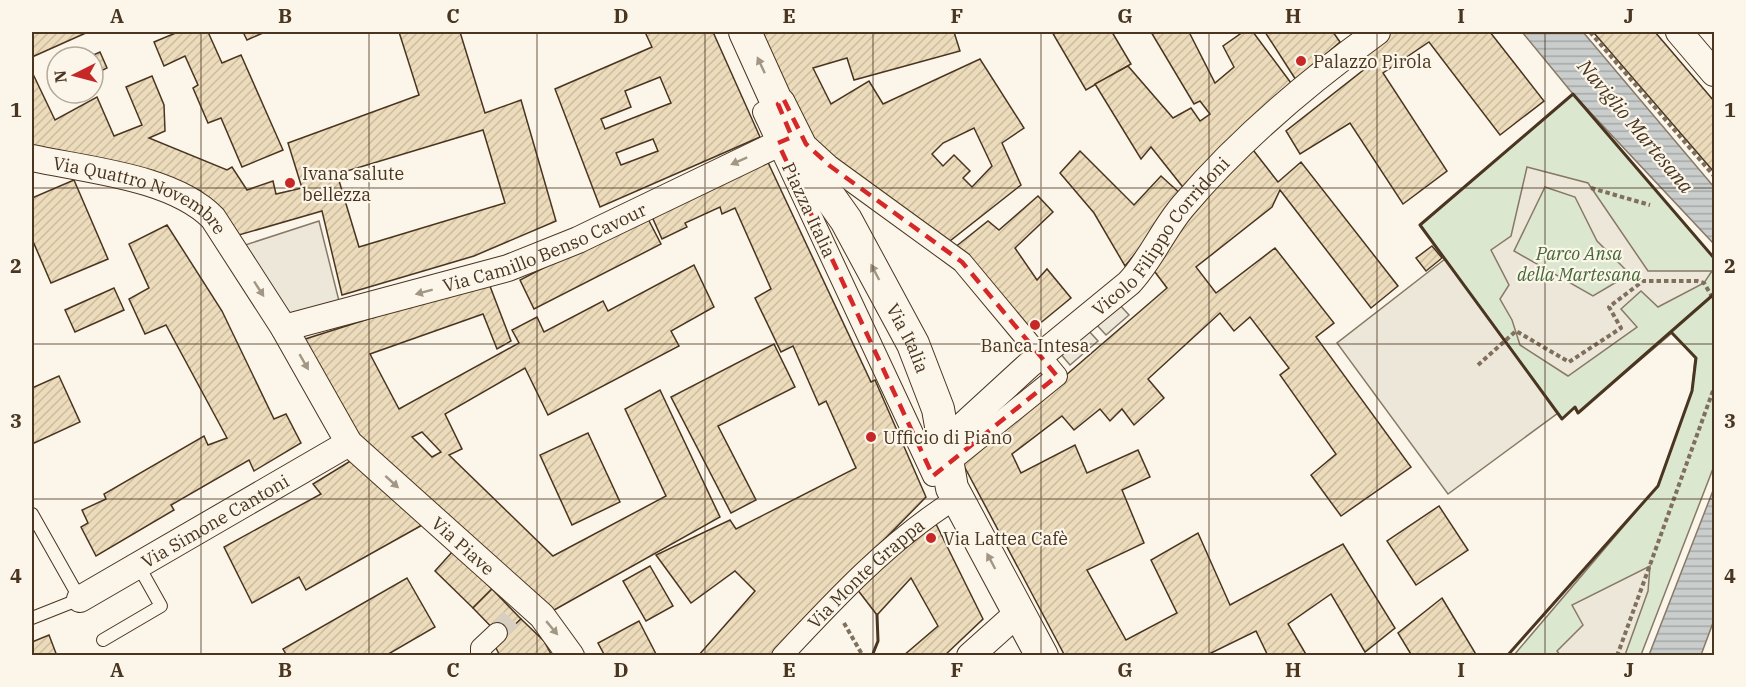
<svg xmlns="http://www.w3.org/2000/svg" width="1746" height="687" font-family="'IBM Plex Serif',serif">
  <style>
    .green { fill: #dce7d0; stroke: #887966; stroke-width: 1.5 }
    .parking { fill: #ede7d9; stroke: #887966; stroke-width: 1.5; fill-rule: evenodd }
    .water { fill: url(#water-rules); stroke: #887966; stroke-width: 1.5 }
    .building { fill: url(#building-hatch); stroke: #4a3520; stroke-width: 1.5; fill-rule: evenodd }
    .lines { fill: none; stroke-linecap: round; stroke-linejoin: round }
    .pedestrian-tunnel { stroke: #d8cfc1; stroke-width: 20; stroke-dasharray: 20 10; stroke-linecap: butt }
    .service-casing { stroke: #4a3520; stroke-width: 14 }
    .pedestrian-casing { stroke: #4a3520; stroke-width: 22 }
    .minor-casing { stroke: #4a3520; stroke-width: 28 }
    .tertiary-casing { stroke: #4a3520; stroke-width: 34 }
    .path { stroke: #7f6f5c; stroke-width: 4; stroke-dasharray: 4.5 3; stroke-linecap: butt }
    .service { stroke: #fbf6e9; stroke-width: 12 }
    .pedestrian { stroke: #fbf6e9; stroke-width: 20 }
    .minor { stroke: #fbf6e9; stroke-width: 26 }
    .tertiary { stroke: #fbf6e9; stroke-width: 32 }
    .wall { stroke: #4a3520; stroke-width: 3 }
    .oneway { fill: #a29684 }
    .marked { fill: none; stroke: #d62828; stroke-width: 4.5; stroke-dasharray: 12 8; stroke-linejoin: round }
    .grid { fill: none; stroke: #4a3520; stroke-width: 1.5; stroke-opacity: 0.55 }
    .poi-dot { fill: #c62828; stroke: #fbf6e9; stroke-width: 2 }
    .labels { text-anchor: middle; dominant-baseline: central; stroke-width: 4.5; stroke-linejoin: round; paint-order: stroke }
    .poi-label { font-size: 18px; fill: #4a3520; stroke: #fbf6e9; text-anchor: start }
    .street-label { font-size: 18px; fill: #4a3520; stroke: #fbf6e9 }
    .park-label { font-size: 18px; font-style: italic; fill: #436837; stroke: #fbf6e9 }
    .water-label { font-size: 20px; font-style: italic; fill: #4a3520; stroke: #fbf6e9 }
    .neatline { fill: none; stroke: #4a3520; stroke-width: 2 }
    .grid-label { font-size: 20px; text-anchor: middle; font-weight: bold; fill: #4a3520 }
  </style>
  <defs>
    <pattern id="water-rules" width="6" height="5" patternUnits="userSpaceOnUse" patternTransform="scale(1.5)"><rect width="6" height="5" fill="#c9cecd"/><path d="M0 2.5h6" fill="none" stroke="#a5a8a6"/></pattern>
    <pattern id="building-hatch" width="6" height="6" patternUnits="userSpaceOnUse" patternTransform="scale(1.5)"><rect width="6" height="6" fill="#ecdcbc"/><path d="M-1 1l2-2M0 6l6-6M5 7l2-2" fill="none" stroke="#ccbda1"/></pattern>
  </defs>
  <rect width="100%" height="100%" fill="#fbf6e9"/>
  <path class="green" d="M1573,94L1714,258V466L1641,655H1514L1658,486L1692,391L1695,358L1672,333L1578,413L1574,408L1562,419L1420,225Z"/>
  <g class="parking">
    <path d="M1527,167L1588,183L1648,271H1712L1704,283L1658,307L1641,291L1621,309L1637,327L1568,376L1520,345L1512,320L1500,299L1509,285L1491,250L1511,236ZM1545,187L1575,197L1597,241L1630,274L1593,296L1514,251Z"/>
    <path d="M319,221L342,313L284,328L233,249Z"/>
    <path d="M1445,259L1558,413L1448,494L1337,343Z"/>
    <path d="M1118,303L1129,315L1106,335L1095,323Z"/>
    <path d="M1087,329L1098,341L1070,365L1059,352Z"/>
    <path d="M1650,566L1648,591L1625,655H1560L1557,651L1583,625L1572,605Z"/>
  </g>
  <g class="water">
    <path d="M1522,32H1583L1714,187V244L1573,94Z"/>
    <path d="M1714,488V620L1701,655H1649Z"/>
  </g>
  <g class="building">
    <path d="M32,32H88L32,57Z"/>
    <path d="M178,32H208L222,63L241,55L283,150L242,167L221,118L208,123L193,88L198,85L185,56L164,66L154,42Z"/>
    <path d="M243,32H265L247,40Z"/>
    <path d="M399,32H460L485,113L521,100L556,221L474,256L342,295L322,211L232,237L201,191L177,180L32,151V72L55,120L97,97L114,136L142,125L126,87L152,76L164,105L165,131L149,138L227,170L232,167L247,190L273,181L276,194L302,188L288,143L419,95ZM483,130L505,203L359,247L337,174Z"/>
    <path d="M645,32H713L760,137L600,207L555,89L652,47ZM660,77L671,103L605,129L601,119L631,107L625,91ZM653,139L658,151L621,165L616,153Z"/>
    <path d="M757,32H954L960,51L854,80L847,58L813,68L831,104L869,81L883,104L980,59L1024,128L1002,143L1021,185L946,244L807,142ZM974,128L992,166L972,187L963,178L970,171L954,155L943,166L932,154L943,143Z"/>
    <path d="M1052,32H1112L1131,64L1086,90Z"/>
    <path d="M1151,32H1189L1215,83L1234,67L1223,46L1243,32H1253L1291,83L1186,191L1151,147L1141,159L1095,84L1128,66L1173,118L1191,108L1200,121L1210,114L1200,101L1194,104Z"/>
    <path d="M1265,32H1333L1340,42L1296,80Z"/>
    <path d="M1387,32H1490L1544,101L1500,135L1429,42L1383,73L1447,171L1403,204L1350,123L1300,154L1286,131L1371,64L1362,50Z"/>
    <path d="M1596,32H1655L1714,101V172L1594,33Z"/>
    <path d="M100,52L107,68L93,75V57H89Z"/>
    <path d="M1250,146L1278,182L1301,162L1398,286L1371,308L1280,190L1272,207L1196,267L1216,293L1275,248L1334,323L1316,337L1411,467L1341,516L1311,475L1336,454L1280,375L1289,368L1250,317L1234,331L1220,313L1148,379L1164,398L1134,425L1122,409L1110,421L1100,409L1074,430L1062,416L1012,454L1021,473L1075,445L1087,473L1138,450L1150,477L1122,490L1144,543L1087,570L1126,640L1177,613L1151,560L1198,533L1230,605L1343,544L1395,628L1365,652L1331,594L1288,624L1307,656H1268L1256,631L1205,656H1065L963,464L1167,288L1152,268L1160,244Z"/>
    <path d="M1080,151L1134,205L1161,176L1183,196L1125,266L1094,213L1060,173Z"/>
    <path d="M765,156L871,382L875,380L926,497L770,656H698L755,591L735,571L691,603L656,555L730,520L736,529L856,468L826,401L819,405L793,346L781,352L755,298L771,289L735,208L722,214L720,207L685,223L687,227L662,239L649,210Z"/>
    <path d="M74,180L108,259L51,283L32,239V198Z"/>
    <path d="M1038,196L1053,212L1015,248L1037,280L1047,269L1071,298L1027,334L954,248L988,221L999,230Z"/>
    <path d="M646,215L661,244L534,309L520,280Z"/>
    <path d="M167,225L222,311L274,419L286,414L301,443L254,471L249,460L171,505L174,510L96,556L81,527L88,523L82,510L106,499L104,494L204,436L208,445L227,438L166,325L145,334L129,299L149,288L129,244Z"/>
    <path d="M1432,246L1442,258L1426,271L1416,258Z"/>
    <path d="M694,265L714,307L671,331L679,346L548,415L525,368L445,414L462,449L449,455L553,556L666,496L625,409L660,390L720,517L547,614L368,454L299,341L488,281L511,341L497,349L483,314L370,354L399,409L519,343L512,330L537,317L544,332L603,301L608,311ZM422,432L441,452L432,457L412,437Z"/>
    <path d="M114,288L124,310L75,332L65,310Z"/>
    <path d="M774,344L795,387L718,426L756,500L731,513L671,397Z"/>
    <path d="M59,376L80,422L32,444V388Z"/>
    <path d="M588,433L620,502L572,525L540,455Z"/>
    <path d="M352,460L424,524L306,590L299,577L252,603L224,547L321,494L313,484Z"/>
    <path d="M1439,506L1468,550L1416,585L1387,541Z"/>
    <path d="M933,518L983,619L944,656H903L938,626L911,578L877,615L857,589Z"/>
    <path d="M453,551L492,589L473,608L435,571Z"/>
    <path d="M650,566L673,606L646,621L623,581Z"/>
    <path d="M407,578L435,627L385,656H287L283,649Z"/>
    <path d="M492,589L521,619L502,638L473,608Z"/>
    <path d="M1442,598L1477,656H1412L1398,633Z"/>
    <path d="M521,619L544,641L552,656H500L494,644Z"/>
    <path d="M639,621L657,656H605L598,643Z"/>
    <path d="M49,635L57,656H32V642Z"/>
  </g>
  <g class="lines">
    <path class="pedestrian-tunnel" d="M497,633L515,614"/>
    <defs>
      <g id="service">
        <path d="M32,514L80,599L32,618"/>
        <path d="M103,640L161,606L138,565"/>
      </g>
      <g id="pedestrian">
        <path d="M784,100L806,144L830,166L962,262L1057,376L933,476L763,112Z"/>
        <path d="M481,656V648L497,633"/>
        <path id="s1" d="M782,656C836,598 890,540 957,498"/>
      </g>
      <g id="minor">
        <path d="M1679,32L1714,73"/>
        <path id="s2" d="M32,158C87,170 173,177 213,218L284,328L349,443L542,616L571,656"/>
        <path id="s3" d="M284,328L508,268L578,240L792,137"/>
        <path id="s4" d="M946,441L1029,365L1129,283C1151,260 1163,229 1184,205C1239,140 1308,82 1377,32"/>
        <path id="s5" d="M80,599L349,443"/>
        <path d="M970,656L1018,613"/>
      </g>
      <g id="tertiary">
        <path id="s6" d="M745,32L802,158L846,220L913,344L938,409L952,488L1042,656"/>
      </g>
    </defs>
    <use href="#service" class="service-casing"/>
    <use href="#pedestrian" class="pedestrian-casing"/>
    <use href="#minor" class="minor-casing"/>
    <use href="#tertiary" class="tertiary-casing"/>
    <g class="path">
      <path d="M1590,32L1714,176"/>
      <path d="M1591,188L1650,205"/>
      <path d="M1478,365L1516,331L1569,362L1621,328L1609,307L1643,281H1697L1704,283L1714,300"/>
      <path d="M844,623L863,656"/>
      <path d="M1617,656L1714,388"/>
    </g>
    <use href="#service" class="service"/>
    <use href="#pedestrian" class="pedestrian"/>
    <use href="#minor" class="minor"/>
    <use href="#tertiary" class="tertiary"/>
    <g class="wall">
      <path d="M1714,258L1573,94L1420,225L1562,419L1575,407L1578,413L1714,294"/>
      <path d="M872,656L878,641L877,615"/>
      <path d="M1507,656L1658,486L1692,391L1696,358L1672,333"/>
    </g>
  </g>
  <defs><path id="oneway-solid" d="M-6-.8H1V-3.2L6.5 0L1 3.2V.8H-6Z" transform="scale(1.5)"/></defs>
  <g class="oneway">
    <use href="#oneway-solid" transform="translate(761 65) rotate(-115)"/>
    <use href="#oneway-solid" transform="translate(739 161) rotate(156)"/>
    <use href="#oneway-solid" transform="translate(875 272) rotate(-118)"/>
    <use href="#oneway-solid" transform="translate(259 289) rotate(57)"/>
    <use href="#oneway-solid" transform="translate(424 292) rotate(165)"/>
    <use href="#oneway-solid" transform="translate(304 362) rotate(60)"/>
    <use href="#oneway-solid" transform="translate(392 482) rotate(42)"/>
    <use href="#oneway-solid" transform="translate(991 561) rotate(-118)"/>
    <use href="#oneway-solid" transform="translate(552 628) rotate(50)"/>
  </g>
  <path class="marked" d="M784,100L806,144L830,166L962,262L1057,376L933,476L778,143L792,137L778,104Z"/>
  <path class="grid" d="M201,32V656M369,32V656M537,32V656M705,32V656M873,32V656M1041,32V656M1209,32V656M1377,32V656M1545,32V656M32,188H1714M32,344H1714M32,499H1714"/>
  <g class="poi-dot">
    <circle cx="1301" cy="61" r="6"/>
    <circle cx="290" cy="183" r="6"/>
    <circle cx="1035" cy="325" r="6"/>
    <circle cx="871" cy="437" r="6"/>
    <circle cx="931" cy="538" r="6"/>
  </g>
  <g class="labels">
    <g class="poi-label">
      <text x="1313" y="61">Palazzo Pirola</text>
      <text x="302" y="173">Ivana salute<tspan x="302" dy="21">bellezza</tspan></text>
      <text x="1035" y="345" text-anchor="middle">Banca Intesa</text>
      <text x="883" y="437">Ufficio di Piano</text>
      <text x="943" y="538">Via Lattea Cafè</text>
    </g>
    <g class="street-label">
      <text stroke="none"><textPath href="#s2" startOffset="116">Via Quattro Novembre</textPath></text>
      <text transform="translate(809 210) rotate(65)">Piazza Italia</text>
      <text stroke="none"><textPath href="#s4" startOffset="298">Vicolo Filippo Corridoni</textPath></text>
      <text stroke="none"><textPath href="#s3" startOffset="273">Via Camillo Benso Cavour</textPath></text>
      <text stroke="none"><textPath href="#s6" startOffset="348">Via Italia</textPath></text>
      <text stroke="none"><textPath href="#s5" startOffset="156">Via Simone Cantoni</textPath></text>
      <text stroke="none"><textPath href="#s2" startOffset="610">Via Piave</textPath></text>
      <text stroke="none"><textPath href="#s1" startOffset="118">Via Monte Grappa</textPath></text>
    </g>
    <g class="park-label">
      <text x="1579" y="253">Parco Ansa<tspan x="1579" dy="21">della Martesana</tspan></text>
    </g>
    <g class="water-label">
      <text transform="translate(1636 126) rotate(50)">Naviglio Martesana</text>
    </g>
  </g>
  <rect width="1746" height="687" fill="none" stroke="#fbf6e9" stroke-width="66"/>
  <g transform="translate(75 75) rotate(264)"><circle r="28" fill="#fbf6e9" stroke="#b4a999" stroke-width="1.5"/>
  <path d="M0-4.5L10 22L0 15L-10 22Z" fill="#c62828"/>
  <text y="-9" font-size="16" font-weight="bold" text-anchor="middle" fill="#4a3520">N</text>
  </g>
  <rect x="33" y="33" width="1680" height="621" class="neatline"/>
  <g class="grid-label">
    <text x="117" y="23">A</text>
    <text x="285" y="23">B</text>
    <text x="453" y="23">C</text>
    <text x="621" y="23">D</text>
    <text x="789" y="23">E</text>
    <text x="957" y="23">F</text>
    <text x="1125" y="23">G</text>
    <text x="1293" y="23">H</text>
    <text x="1461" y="23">I</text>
    <text x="1629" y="23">J</text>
    <text x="16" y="117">1</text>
    <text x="1730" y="117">1</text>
    <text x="16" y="273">2</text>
    <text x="1730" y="273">2</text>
    <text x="16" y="428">3</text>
    <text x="1730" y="428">3</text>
    <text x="16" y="583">4</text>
    <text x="1730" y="583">4</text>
    <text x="117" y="677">A</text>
    <text x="285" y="677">B</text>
    <text x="453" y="677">C</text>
    <text x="621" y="677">D</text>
    <text x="789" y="677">E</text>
    <text x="957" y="677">F</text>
    <text x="1125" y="677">G</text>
    <text x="1293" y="677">H</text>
    <text x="1461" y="677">I</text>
    <text x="1629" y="677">J</text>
  </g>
</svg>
